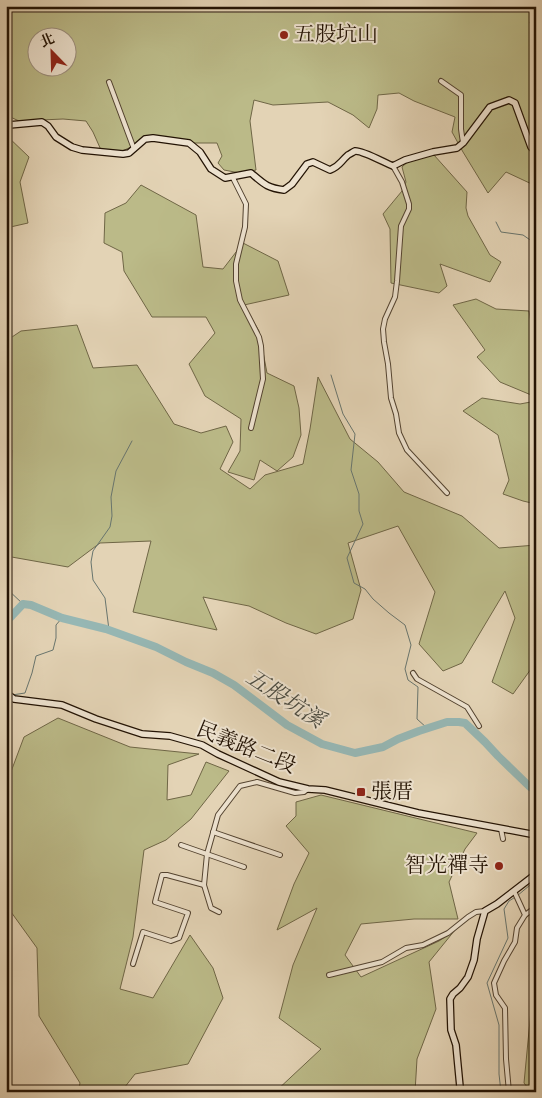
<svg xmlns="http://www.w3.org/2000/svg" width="542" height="1098" font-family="'IM FELL DW Pica','Noto Serif TC',serif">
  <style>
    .green { fill: #bbba88; stroke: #6f6646; fill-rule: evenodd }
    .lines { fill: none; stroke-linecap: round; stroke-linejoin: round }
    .stream { stroke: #68756e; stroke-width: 1 }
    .river { stroke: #96b7b4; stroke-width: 8 }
    .street-casing { stroke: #534330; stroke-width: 6 }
    .secondary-casing { stroke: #231304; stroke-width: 8 }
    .street { stroke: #ede2cf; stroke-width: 4 }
    .secondary { stroke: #ede2cf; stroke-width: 5.5 }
    .poi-dot { fill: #8f2418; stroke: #ede2cf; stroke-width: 2 }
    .labels { text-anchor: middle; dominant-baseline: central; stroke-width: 4; stroke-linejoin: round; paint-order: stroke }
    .poi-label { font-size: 21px; fill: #231304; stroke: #ede2cf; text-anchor: start }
    .street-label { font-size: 21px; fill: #231304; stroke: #ede2cf }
    .water-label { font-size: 22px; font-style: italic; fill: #4b4c42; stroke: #ede2cf }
  </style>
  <rect width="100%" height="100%" fill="#e3d3b5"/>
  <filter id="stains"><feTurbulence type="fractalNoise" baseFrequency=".004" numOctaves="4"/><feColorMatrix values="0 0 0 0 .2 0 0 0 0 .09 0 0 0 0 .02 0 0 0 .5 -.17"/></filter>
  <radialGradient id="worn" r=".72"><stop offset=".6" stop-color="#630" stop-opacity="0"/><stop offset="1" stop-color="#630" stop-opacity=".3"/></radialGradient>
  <g class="green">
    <path d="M6,6H536V12L533,13L530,23L536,30V186L506,172L488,193L463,152L452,132L455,117L414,101L399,93L378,95L377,109L369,128L353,115L328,102L273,105L254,100L250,121L256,170L240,173L224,170L218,163L222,156L217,143H186L148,137L136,145L122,151L101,150L93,132L86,121L63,119L19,121L6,115ZM38,38H68V68H38Z"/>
    <path d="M6,135L29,157L20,182L28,223L6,228Z"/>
    <path d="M434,155L467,192L466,208L468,216L490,255L501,262L490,282L440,264L447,286L439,293L391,283L390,229L383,214L402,191L406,182L402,167C410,158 423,158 434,155Z"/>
    <path d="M141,185L196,215L203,267L223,269L243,243L278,261L289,295L244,305L259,331L267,373L294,386L299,408L301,435L293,457L277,471L260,460L254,480L228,472L240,451L241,419L205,396L189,364L215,333L206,317H152L124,271L122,252L104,243L105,213L126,203Z"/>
    <path d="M476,299L496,309L529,311L534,342L536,344V397L500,382L477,357L485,350L453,305Z"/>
    <path d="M77,325L93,368L137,365L174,424L201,433L226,426L233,442L220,469L250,489L265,475L303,464L310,429L318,377L350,439L378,462L404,492L462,516L499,548L536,545V662L513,694L492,682L515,618L505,591L462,663L443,671L419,644L435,592L398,526L348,543L361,590L353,619L316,634L286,623L249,606L203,597L217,630L133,612L151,541L100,543L68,567L6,556V528L9,522L12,450L6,444V372L9,339L21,331Z"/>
    <path d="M482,398L520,404L536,401V504L523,501L503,494L509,480L498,435L463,411Z"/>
    <path d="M58,718L130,747L199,754L168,765L167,800L191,795L206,762L229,771L191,819L166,840L144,850L133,937L120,989L153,998L190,935L213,968L223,998L188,1064L135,1074L121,1092H78L80,1083L39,1016L37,948L6,905V785L24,737Z"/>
    <path d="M321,795L477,833L465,849L449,882L458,919H414L361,924L345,955L361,977L439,941L455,930L429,962L436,1009L417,1059L415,1092H275L321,1049L279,1018L293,965L317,908L277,930L294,884L309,853L286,826L296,816V802Z"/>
    <path d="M536,1000V1092H531L524,1083L531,1010Z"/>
  </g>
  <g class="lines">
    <g class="stream">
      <path d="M496,222L501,232L523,235L536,244"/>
      <path d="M331,375L343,414L355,434L351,470L359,494V511L363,524L347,558L354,583L365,589L373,599L389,613L405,625L411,645L405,669L408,680L418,687L417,719L427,728"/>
      <path d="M6,588L23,604"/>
      <path d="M109,630L105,598L93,580L91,562L93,551L110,527L112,516L111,497L116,471L132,441"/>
      <path d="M12,695L25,693L32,673L36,656L53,650L56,638V625L62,618"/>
      <path d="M501,1092L499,1074V1025L487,983L508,938L504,909L509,901L517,896L536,880"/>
    </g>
    <path class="river" d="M6,622L23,604L31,605L62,618L106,629L156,647L186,662L213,673L234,685L287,725L322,744L355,753L383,747L398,739L419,731L447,722H459L465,723L485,742L498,756L530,787L536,790"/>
    <defs>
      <g id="street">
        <path d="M441,81L461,95V129L463,143"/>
        <path d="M109,82L134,149"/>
        <path d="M393,166L402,182L409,204V209L401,226L397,281L395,297L385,319L383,329L384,342L388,364L391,398L396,414L399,433L407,450L447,493"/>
        <path d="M232,176L246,204L245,227L236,264V281L240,300L259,337L261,346L263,379L251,428"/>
        <path d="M413,673L417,679L467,707L479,726"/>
        <path d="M501,829L503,839"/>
        <path d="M213,832L280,855"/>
        <path d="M181,845L244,867"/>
        <path d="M219,912L211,908L204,885L207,854L218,815L240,786L257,782L295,793L304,792L308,789"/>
        <path d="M525,915L536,907"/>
        <path d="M133,964L143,932L171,941L179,938L188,913L155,902L162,875H167L204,885"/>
        <path d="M329,975L382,962L406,948L423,945L448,933L468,917L476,912L485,911"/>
        <path d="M509,1092L506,1059L505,1008L496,995L494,983L504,961L515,942L517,928L525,915L514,891"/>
      </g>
      <g id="secondary">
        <path d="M6,124L9,125L42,122L48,126L56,137L72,147L82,150L123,154L129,153L145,139L153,138L189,143L200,152L211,169L225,178L251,173C264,184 267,188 284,190L292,184L307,164L313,162L330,170C340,166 340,162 348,155C350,154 353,152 355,151C362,150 385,163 393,166L405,160L433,152L457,148L463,143L490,107L509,100L515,103L531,147L536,152"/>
        <path d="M6,693L14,699L62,705L96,719L142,734L170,736L202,745L218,754L279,782L308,789L325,790L418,813L536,835"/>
        <path d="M461,1092L460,1087L456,1045L451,1030L450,999L453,994L460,988L468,977L474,960L477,939L485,911L497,904L536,874"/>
      </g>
    </defs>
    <use href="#street" class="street-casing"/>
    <use href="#secondary" class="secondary-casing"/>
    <use href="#street" class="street"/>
    <use href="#secondary" class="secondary"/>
  </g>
  <g class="poi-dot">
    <circle cx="284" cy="35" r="5"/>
    <rect x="356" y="787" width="10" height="10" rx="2.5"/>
    <circle cx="499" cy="866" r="5"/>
  </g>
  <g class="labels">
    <g class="poi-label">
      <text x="294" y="35">五股坑山</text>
      <text x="371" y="792">張厝</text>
      <text x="489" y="866" text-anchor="end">智光禪寺</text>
    </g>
    <g class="street-label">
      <text transform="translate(246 748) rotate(22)">民義路二段</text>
    </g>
    <g class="water-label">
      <text transform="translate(285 699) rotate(33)">五股坑溪</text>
    </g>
  </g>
  <rect width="542" height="1098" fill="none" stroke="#e3d3b5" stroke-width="25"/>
  <rect x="8" y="8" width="527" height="1083" fill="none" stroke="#231304" stroke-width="2.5"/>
  <rect x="12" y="12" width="517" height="1073" fill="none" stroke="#231304"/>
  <g transform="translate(52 52) rotate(337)"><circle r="24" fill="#ede2cf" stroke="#9c8f7e"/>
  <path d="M0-4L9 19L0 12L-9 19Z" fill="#8f2418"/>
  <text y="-8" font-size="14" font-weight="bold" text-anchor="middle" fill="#231304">北</text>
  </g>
  <rect width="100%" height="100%" filter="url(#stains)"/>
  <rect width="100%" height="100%" fill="url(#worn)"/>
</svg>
